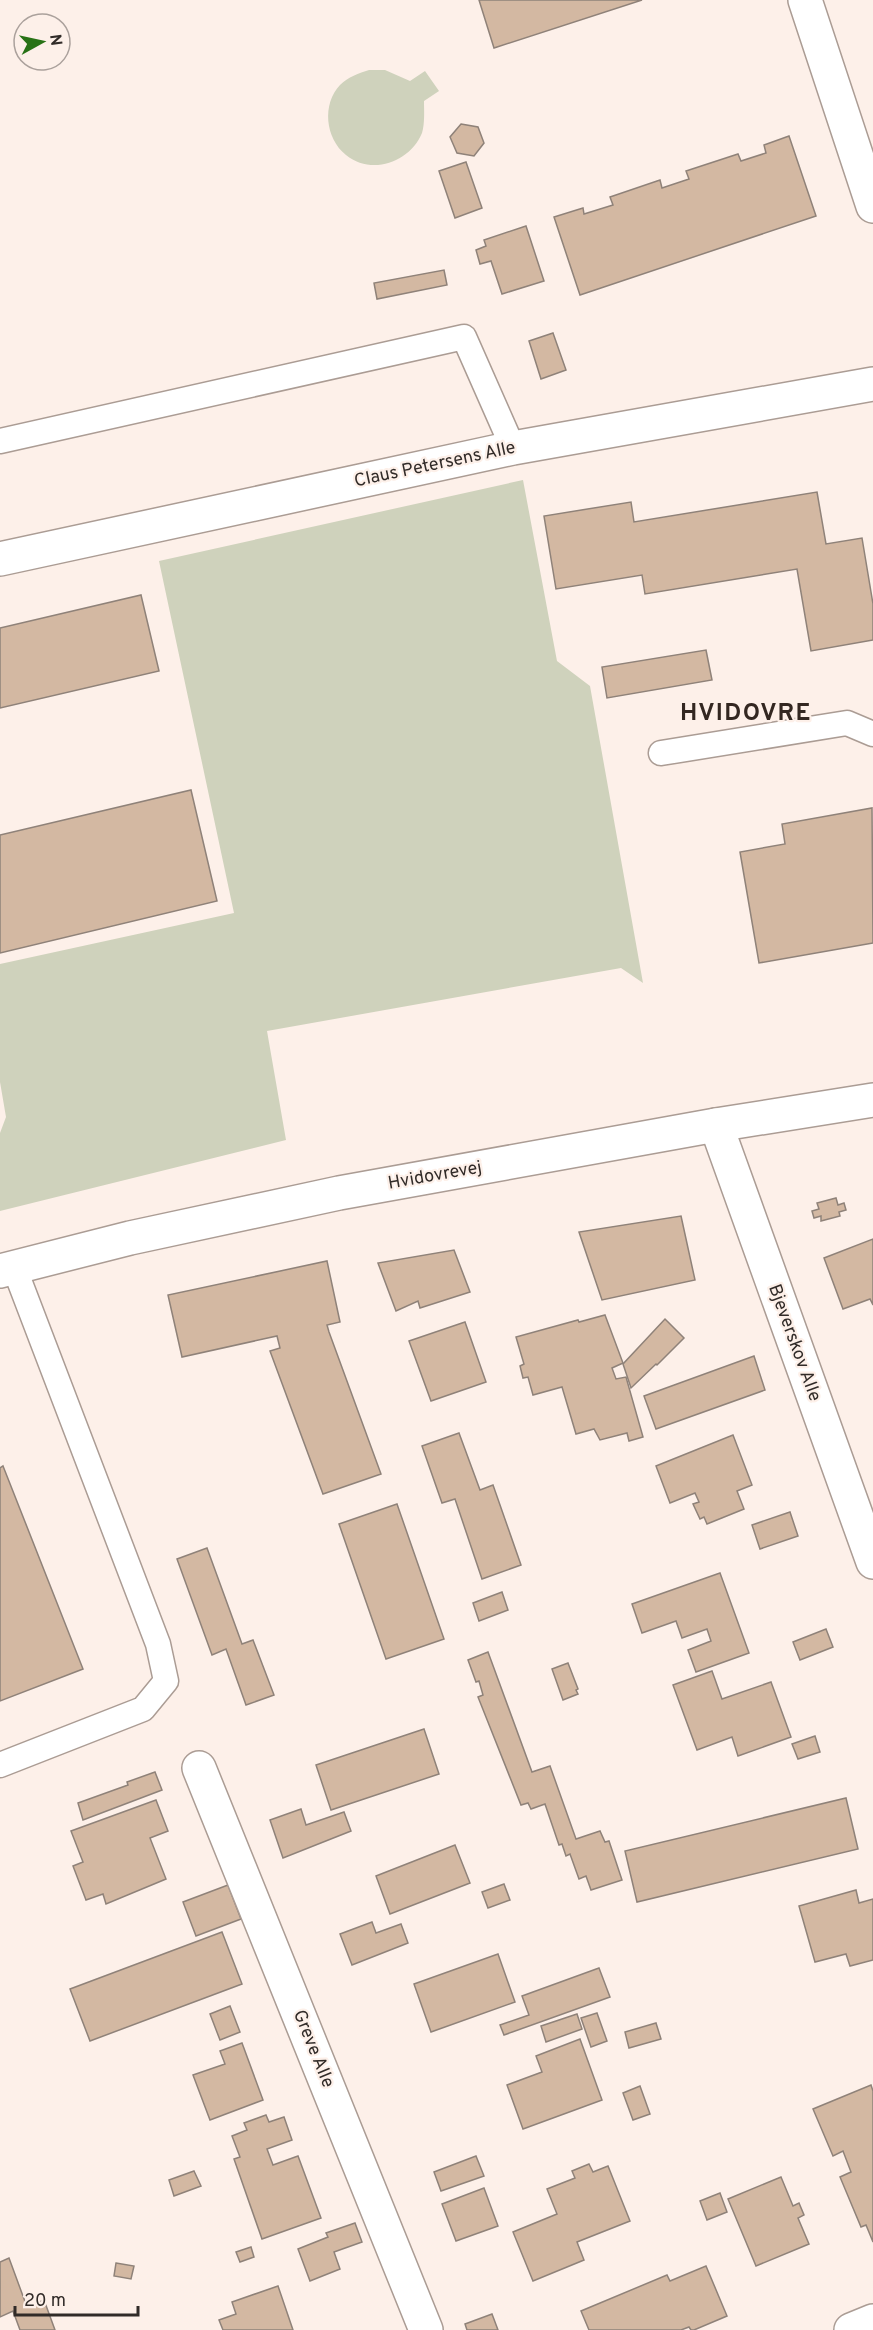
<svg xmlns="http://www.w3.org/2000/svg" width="873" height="2330" font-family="Overpass,sans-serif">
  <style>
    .green { fill: #cfd2bc }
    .building { fill: #d3b8a2; stroke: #8f8279; stroke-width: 1.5 }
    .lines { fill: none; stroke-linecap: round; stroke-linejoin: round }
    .service-casing { stroke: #ab9c94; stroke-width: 27 }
    .minor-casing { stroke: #ab9c94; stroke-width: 36 }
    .tertiary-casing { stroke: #ab9c94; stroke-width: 36 }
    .service { stroke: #fff; stroke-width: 24 }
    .minor { stroke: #fff; stroke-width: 33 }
    .tertiary { stroke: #fff; stroke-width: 33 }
    .labels { text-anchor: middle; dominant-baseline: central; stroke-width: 4.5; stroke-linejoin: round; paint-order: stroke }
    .street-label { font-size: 18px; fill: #312b28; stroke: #fdf0e9 }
    .district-label { font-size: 24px; font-weight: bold; letter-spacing: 1.5px; fill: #332721; stroke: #fdf0e9 }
  </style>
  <rect width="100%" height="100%" fill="#fdf0e9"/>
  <g class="green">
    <path d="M369,70H385L410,81L425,71L439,91L424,101C424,111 425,123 422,133C410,162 372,176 346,155C325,138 322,104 340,85C348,77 359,73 369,70Z"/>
    <path d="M523,480L557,661L590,686L643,983L621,968L267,1031L286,1140L0,1211V1133L6,1117L0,1082V964L234,913L159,561Z"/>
  </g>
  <g class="building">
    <path d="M479,0H642L494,48Z"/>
    <path d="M461,124L478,127L484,143L474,156L457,153L450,137Z"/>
    <path d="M789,136L816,216L580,295L554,217L583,208L584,214L613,205L610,197L660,180L662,188L689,179L686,171L738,154L741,161L766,153L764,145Z"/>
    <path d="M466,162L482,208L455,218L439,171Z"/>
    <path d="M526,226L544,281L502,294L491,261L480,264L476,250L486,246L484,240Z"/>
    <path d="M444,270L447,285L377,299L374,283Z"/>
    <path d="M553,333L566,370L541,379L529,341Z"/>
    <path d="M817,492L826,544L862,538L873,604V640L811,651L797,569L645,594L642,575L556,589L544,516L631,502L634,522Z"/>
    <path d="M141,595L159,671L0,708V628Z"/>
    <path d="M706,650L712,680L607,698L602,667Z"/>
    <path d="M191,790L217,901L0,953V835Z"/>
    <path d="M872,808L873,943L759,963L740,852L785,844L782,824Z"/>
    <path d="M836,1198L838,1205L844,1203L846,1210L839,1212L840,1216L821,1221V1216L814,1218L812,1211L819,1209L817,1203Z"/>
    <path d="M681,1216L695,1280L602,1300L579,1232Z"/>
    <path d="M873,1239V1305L870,1299L843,1309L824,1258Z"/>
    <path d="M454,1250L470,1292L420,1308L418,1301L396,1311L378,1263Z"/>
    <path d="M327,1261L340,1322L327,1325L329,1332L381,1474L323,1494L270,1351L280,1348L277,1336L182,1357L168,1295Z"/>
    <path d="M605,1315L623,1363L612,1368L616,1379L626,1377L643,1437L629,1441L627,1433L600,1440L594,1429L576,1434L562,1387L533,1395L528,1377L523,1378L520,1366L524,1364L516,1337L578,1320L579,1322Z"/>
    <path d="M665,1319L684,1338L657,1365L656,1364L631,1388L623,1364Z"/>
    <path d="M465,1322L486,1382L431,1401L409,1341Z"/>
    <path d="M754,1356L765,1390L656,1429L644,1396Z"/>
    <path d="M459,1433L480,1490L493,1485L521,1565L482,1579L455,1499L442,1503L422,1446Z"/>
    <path d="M733,1435L752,1485L737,1491L744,1509L707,1524L704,1517L700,1519L693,1504L699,1502L695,1493L670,1503L656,1466Z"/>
    <path d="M3,1466L83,1669L0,1701V1468Z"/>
    <path d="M397,1504L444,1639L386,1659L339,1524Z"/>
    <path d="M790,1512L798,1536L760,1549L752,1525Z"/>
    <path d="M207,1548L242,1644L253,1640L274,1695L246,1705L226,1649L212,1655L177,1559Z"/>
    <path d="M720,1573L749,1653L696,1672L688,1650L711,1641L707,1629L682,1638L676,1621L642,1633L632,1604Z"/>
    <path d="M502,1592L508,1610L479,1621L473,1603Z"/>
    <path d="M826,1629L833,1647L800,1660L793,1642Z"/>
    <path d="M488,1652L532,1772L550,1766L576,1839L600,1831L605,1842L609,1841L622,1880L591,1890L586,1876L579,1879L570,1854L566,1856L562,1844L559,1845L545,1804L531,1809L528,1803L521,1805L478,1697L483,1695L479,1681L476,1682L468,1660Z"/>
    <path d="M568,1663L578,1689L576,1690L578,1694L563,1700L552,1669Z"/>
    <path d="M712,1671L722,1699L771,1682L791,1737L738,1756L732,1737L697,1750L673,1685Z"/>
    <path d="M424,1729L439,1774L331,1810L316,1765Z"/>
    <path d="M815,1736L820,1752L798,1759L792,1744Z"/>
    <path d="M155,1772L162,1790L83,1820L78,1803L128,1785L127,1782Z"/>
    <path d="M846,1798L858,1849L637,1902L625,1851Z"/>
    <path d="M156,1800L168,1831L150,1838L166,1879L106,1904L103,1894L86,1900L73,1866L83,1862L71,1831Z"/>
    <path d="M301,1809L306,1825L344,1812L351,1831L283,1858L270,1820Z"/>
    <path d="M455,1845L470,1883L390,1914L376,1876Z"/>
    <path d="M504,1884L510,1900L488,1908L482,1892Z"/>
    <path d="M228,1885L241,1919L196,1936L183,1902Z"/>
    <path d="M856,1890L859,1903L873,1899V1960L850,1966L846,1954L815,1962L799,1906Z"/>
    <path d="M372,1922L376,1933L401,1924L408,1943L352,1965L340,1934Z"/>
    <path d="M222,1932L242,1984L90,2041L70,1989Z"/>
    <path d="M498,1954L515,2002L431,2032L414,1984Z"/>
    <path d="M599,1968L610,1997L504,2035L500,2025L529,2015L522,1996Z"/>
    <path d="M230,2006L240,2032L220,2040L210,2014Z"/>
    <path d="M597,2013L607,2041L591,2047L581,2018Z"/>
    <path d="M577,2014L582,2029L546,2042L541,2026Z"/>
    <path d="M656,2023L661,2039L629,2048L625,2032Z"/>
    <path d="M580,2039L602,2100L523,2129L507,2085L542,2072L536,2056Z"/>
    <path d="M242,2043L263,2100L210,2120L193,2075L225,2064L220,2051Z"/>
    <path d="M871,2085L873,2091V2242L866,2225L861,2227L840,2177L851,2172L843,2151L833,2156L813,2109Z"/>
    <path d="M640,2086L650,2114L633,2120L623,2093Z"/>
    <path d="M266,2115L269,2122L284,2117L292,2140L267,2149L273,2165L298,2156L321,2218L262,2239L234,2159L240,2157L232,2136L247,2130L244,2123Z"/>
    <path d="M476,2156L484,2176L441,2191L434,2172Z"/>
    <path d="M589,2164L593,2172L608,2166L630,2221L577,2242L584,2260L533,2281L513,2232L557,2214L547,2189L575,2178L572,2171Z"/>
    <path d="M194,2171L201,2186L174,2196L169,2180Z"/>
    <path d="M781,2177L793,2206L799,2203L804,2215L798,2218L809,2244L756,2266L728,2199Z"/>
    <path d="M484,2188L498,2226L456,2241L442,2204Z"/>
    <path d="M720,2193L727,2212L707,2220L700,2201Z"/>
    <path d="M355,2223L362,2242L334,2252L340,2269L310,2281L298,2249L328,2237L326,2233Z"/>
    <path d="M251,2247L254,2257L240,2262L236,2252Z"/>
    <path d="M9,2258L27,2307L44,2300L55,2330H20L13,2311L0,2317V2262Z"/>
    <path d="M116,2263L134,2266L131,2279L114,2276Z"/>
    <path d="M706,2266L727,2316L694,2330H691L689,2327L681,2330H589L581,2311L667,2275L670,2281Z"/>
    <path d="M278,2286L293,2330H223L219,2320L236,2314L232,2302Z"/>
    <path d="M492,2314L498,2330H467L465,2324Z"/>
  </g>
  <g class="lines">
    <defs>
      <g id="service">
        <path d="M0,441L464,337L513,448"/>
        <path d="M661,753L847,723L873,734"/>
        <path d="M0,1765L143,1709L166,1681L158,1644L14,1267"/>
      </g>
      <g id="minor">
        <path d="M805,0L873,206"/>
        <path d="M0,559L513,448L873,384"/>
        <path d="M716,1125L873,1562"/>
        <path d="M199,1768L426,2330"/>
        <path d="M851,2330L873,2321"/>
      </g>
      <path id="tertiary" d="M0,1271L130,1238L339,1193L716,1125L873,1100"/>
    </defs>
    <use href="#service" class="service-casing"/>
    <use href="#minor" class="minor-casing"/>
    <use href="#tertiary" class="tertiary-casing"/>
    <use href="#service" class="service"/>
    <use href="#minor" class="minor"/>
    <use href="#tertiary" class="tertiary"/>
  </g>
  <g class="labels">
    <g class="street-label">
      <text transform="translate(435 465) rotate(-12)">Claus Petersens Alle</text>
      <text transform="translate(435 1176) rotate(-10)">Hvidovrevej</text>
      <text transform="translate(794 1343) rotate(70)">Bjeverskov Alle</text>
      <text transform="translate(313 2049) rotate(68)">Greve Alle</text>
    </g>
    <g class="district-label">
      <text x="746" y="714">HVIDOVRE</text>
    </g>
  </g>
  <g transform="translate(42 42) rotate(82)"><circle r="28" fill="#fdf0e9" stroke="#aba19c" stroke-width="1.5"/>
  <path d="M0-4.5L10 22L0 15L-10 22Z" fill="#287216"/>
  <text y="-9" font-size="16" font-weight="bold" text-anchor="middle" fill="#312b28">N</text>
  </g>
  <path d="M15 2306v9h123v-9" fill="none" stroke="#312b28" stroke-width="3"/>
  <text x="24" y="2306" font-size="18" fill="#312b28" stroke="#fdf0e9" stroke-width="4.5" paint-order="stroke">20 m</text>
</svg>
